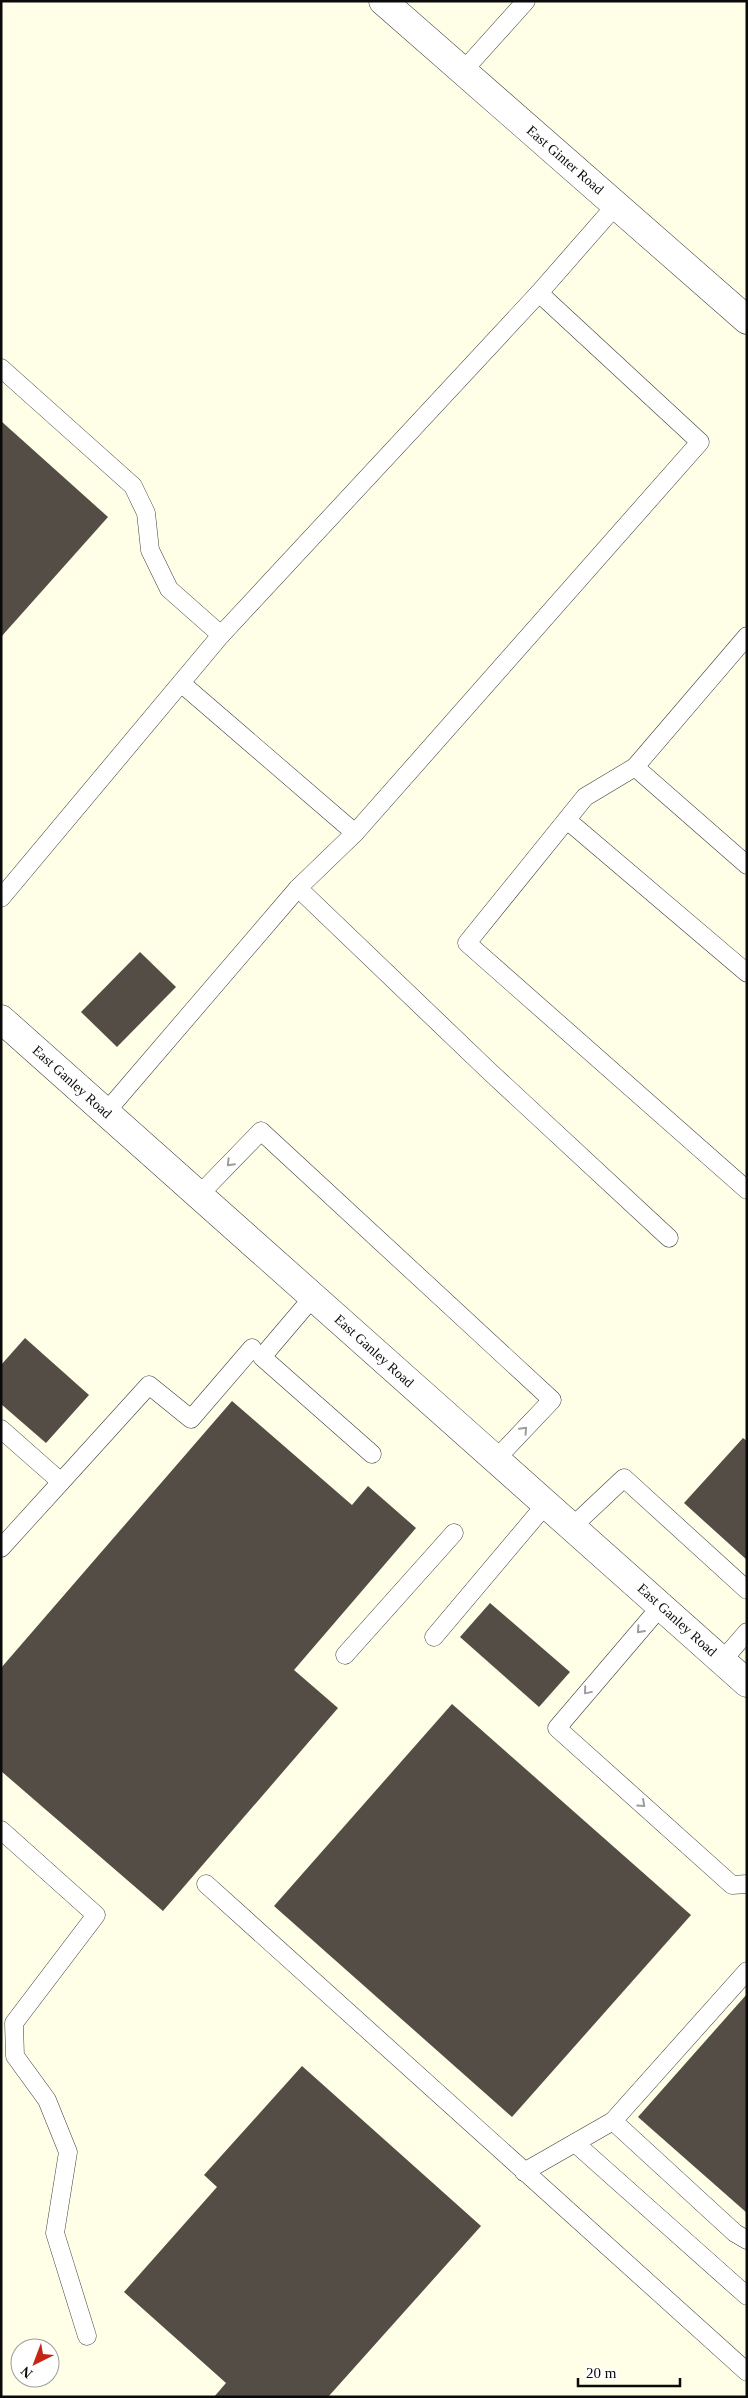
<svg xmlns="http://www.w3.org/2000/svg" width="748" height="2398" font-family="Georgia,serif">
  <style>
    .building { fill: #544d45 }
    .lines { fill: none; stroke-linecap: round; stroke-linejoin: round }
    .service-casing { stroke: #3d3d3d; stroke-width: 19 }
    .minor-casing { stroke: #3d3d3d; stroke-width: 29 }
    .service { stroke: #fff; stroke-width: 18 }
    .minor { stroke: #fff; stroke-width: 28 }
    .oneway { stroke: #9d9d9d }
    .labels { text-anchor: middle; dominant-baseline: central; stroke-width: 5; stroke-linejoin: round; paint-order: stroke }
    .street-label { font-size: 14px; fill: #0a0a0a; stroke: #fff }
  </style>
  <rect width="100%" height="100%" fill="#fffee7"/>
  <g class="building">
    <path d="M1,421L108,517L1,637Z"/>
    <path d="M140,952L176,987L117,1047L81,1012Z"/>
    <path d="M25,1338L89,1395L46,1443L1,1404V1365Z"/>
    <path d="M232,1401L352,1505L368,1486L416,1528L294,1670L338,1708L163,1911L1,1771V1668Z"/>
    <path d="M743,1438L747,1441V1560L684,1503Z"/>
    <path d="M490,1603L570,1672L539,1707L460,1637Z"/>
    <path d="M452,1704L691,1915L512,2117L274,1906Z"/>
    <path d="M747,1994V2213L638,2117Z"/>
    <path d="M302,2066L481,2226L328,2397H214L226,2383L124,2292L217,2187L204,2175Z"/>
  </g>
  <g class="lines">
    <defs>
      <g id="service">
        <path d="M463,71L526,1"/>
        <path d="M539,293L616,205"/>
        <path d="M1,368L133,486L146,513L150,550L169,589L221,635L1,898"/>
        <path d="M747,636L635,767L747,865"/>
        <path d="M181,683L355,833L700,442L539,293L221,635"/>
        <path d="M635,767L585,797L467,943L747,1190"/>
        <path d="M567,820L747,973"/>
        <path d="M298,888L489,1071L669,1238"/>
        <path d="M106,1112L298,888L355,833"/>
        <path d="M199,1195L261,1131L552,1400L496,1459"/>
        <path d="M313,1297L262,1357L372,1454"/>
        <path d="M1,1429L61,1482L1,1548"/>
        <path d="M61,1482L149,1385L191,1419L252,1348"/>
        <path d="M572,1527L624,1478L747,1590"/>
        <path d="M661,1606L557,1728L732,1885L747,1884"/>
        <path d="M434,1637L546,1504"/>
        <path d="M345,1655L454,1533"/>
        <path d="M722,1661L747,1632"/>
        <path d="M1,1830L96,1915L14,2023L15,2056L47,2100L68,2152L55,2233L87,2336"/>
        <path d="M206,1884L747,2372"/>
        <path d="M747,1971L613,2121L735,2233L747,2240"/>
        <path d="M575,2143L747,2296"/>
        <path d="M524,2172L613,2121"/>
      </g>
      <g id="minor">
        <path d="M383,1L747,320"/>
        <path d="M1,1019L747,1683"/>
      </g>
    </defs>
    <use href="#service" class="service-casing"/>
    <use href="#minor" class="minor-casing"/>
    <use href="#service" class="service"/>
    <use href="#minor" class="minor"/>
  </g>
  <defs><path id="oneway-chevron" d="M-2-3.5L2.5 0L-2 3.5" fill="none" stroke-width="1.6" stroke-linecap="round" stroke-linejoin="round" transform="scale(1.25)"/></defs>
  <g class="oneway">
    <use href="#oneway-chevron" transform="translate(230 1163) rotate(134)"/>
    <use href="#oneway-chevron" transform="translate(524 1430) rotate(-47)"/>
    <use href="#oneway-chevron" transform="translate(640 1630) rotate(132)"/>
    <use href="#oneway-chevron" transform="translate(587 1691) rotate(130)"/>
    <use href="#oneway-chevron" transform="translate(642 1804) rotate(42)"/>
  </g>
  <g class="labels">
    <g class="street-label">
      <text transform="translate(565 160) rotate(41)">East Ginter Road</text>
      <text transform="translate(72 1082) rotate(42)">East Ganley Road</text>
      <text transform="translate(374 1351) rotate(42)">East Ganley Road</text>
      <text transform="translate(677 1620) rotate(42)">East Ganley Road</text>
    </g>
  </g>
  <rect width="748" height="2398" fill="none" stroke="#0a0a0a" stroke-width="5"/>
  <g transform="translate(35 2363) rotate(222)"><circle r="24" fill="#ffffff" stroke="#9d9d9d"/>
  <path d="M0-4L9 19L0 12L-9 19Z" fill="#c62515"/>
  <text y="-8" font-size="14" font-weight="bold" text-anchor="middle" fill="#0a0a0a">N</text>
  </g>
  <path d="M578 2378v8h102v-8" fill="none" stroke="#0a0a0a" stroke-width="2.5"/>
  <text x="586" y="2378" font-size="15" fill="#0a0a0a" stroke="#ffffff" stroke-width="4" paint-order="stroke">20 m</text>
</svg>
